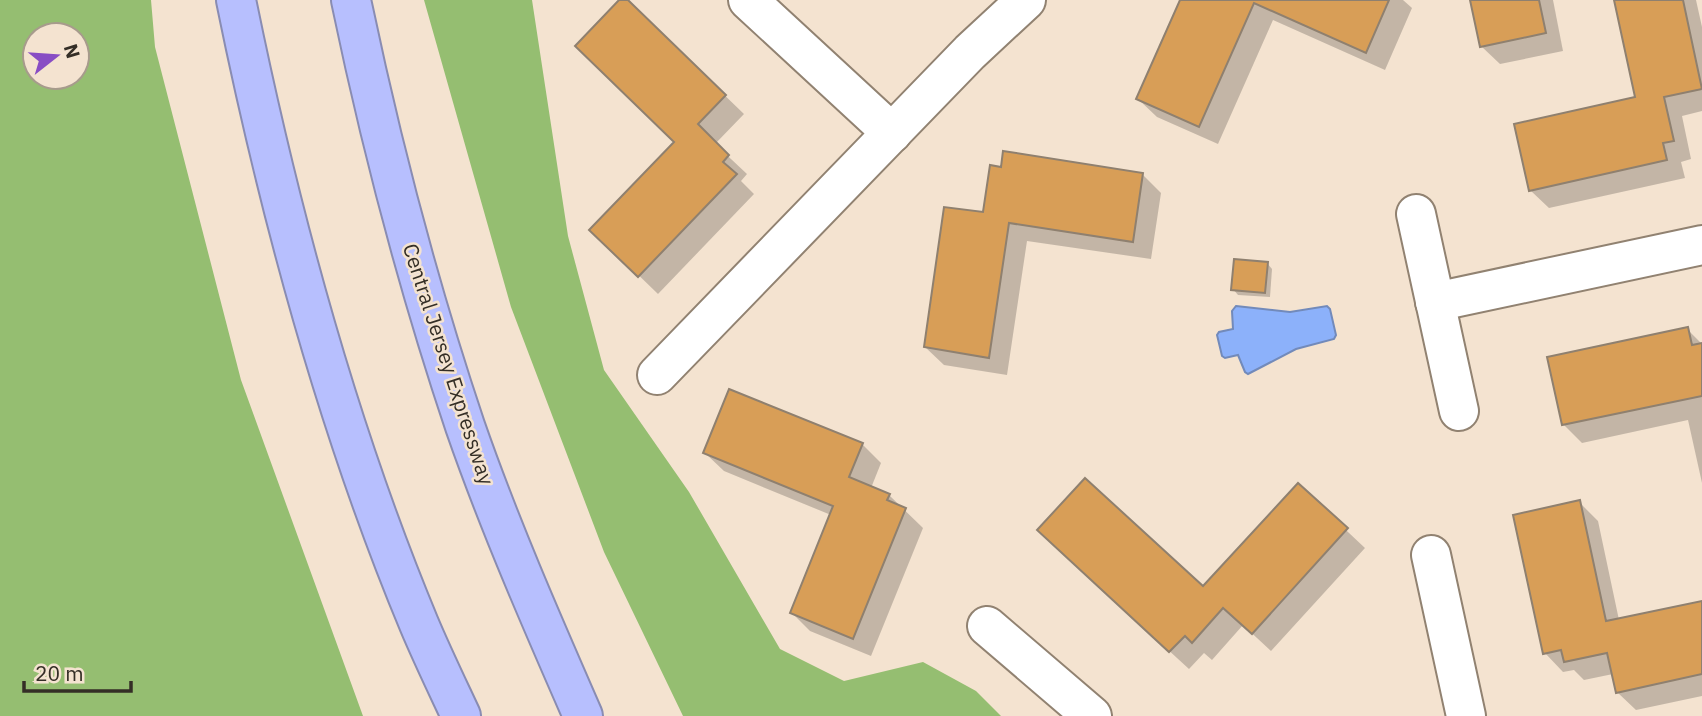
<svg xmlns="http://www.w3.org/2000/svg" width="1702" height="716" font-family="'IBM Plex Sans',sans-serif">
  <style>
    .forest { fill: #95be71; fill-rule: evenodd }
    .water { fill: #8cb1fa; stroke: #728aba; stroke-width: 2 }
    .shadow { fill: #0003 }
    .building { fill: #d89e57; stroke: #8f806f; stroke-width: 2 }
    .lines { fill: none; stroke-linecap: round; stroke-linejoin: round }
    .minor-casing { stroke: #918271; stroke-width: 42 }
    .highway-casing { stroke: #898cb2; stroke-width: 42 }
    .minor { stroke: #fff; stroke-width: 38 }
    .highway { stroke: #b7bffe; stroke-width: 38 }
    .labels { text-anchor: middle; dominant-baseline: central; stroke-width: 5; stroke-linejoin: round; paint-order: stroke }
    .street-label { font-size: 21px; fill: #342e26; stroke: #f4e3d0 }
  </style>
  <rect width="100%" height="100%" fill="#f4e3d0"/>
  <g class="forest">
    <path d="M0,0H151L155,47L241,380L363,716H0ZM77,35V77H35V35Z"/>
    <path d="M424,0H532L568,236L604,370L689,492L780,649L844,681L923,662L976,691L1001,716H683L604,552L511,307Z"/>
  </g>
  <path class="water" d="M1236,306L1290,312L1327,306L1330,309L1336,335L1334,339L1296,349L1248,374L1245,372L1238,355L1225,358L1222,356L1217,335L1219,332L1233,329L1232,311Z"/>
  <g class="shadow">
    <path d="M622,0H626L744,114L715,144L747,174L741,181L754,194L658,294L592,230L676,142Z"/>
    <path d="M1181,0H1403L1412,8L1385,70L1273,20L1218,144L1157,117L1138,99Z"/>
    <path d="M1472,0H1553L1563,51L1500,64L1481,46Z"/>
    <path d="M1615,0H1696L1702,27V111L1682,116L1691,159L1681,162L1685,178L1549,208L1530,190L1637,99Z"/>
    <path d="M1142,174L1161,193L1151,259L1027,241L1007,375L944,365L925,347L984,214Z"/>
    <path d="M1267,263L1272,269L1270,297L1238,295L1233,289Z"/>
    <path d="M1687,329L1702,344V483L1688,420L1582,443L1563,424Z"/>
    <path d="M862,444L881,463L871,488L889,495L923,528L871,656L810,631L792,613L831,515L724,471L705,453Z"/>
    <path d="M1298,485L1365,548L1271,651L1243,625L1212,660L1204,653L1189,669L1057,548L1203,589Z"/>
    <path d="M1579,502L1598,521L1619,620L1702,603V696L1636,710L1617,692L1613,674L1584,680L1574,670L1563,672L1545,653Z"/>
  </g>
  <g class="building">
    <path d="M619,0H628L726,95L698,124L729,155L723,162L737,174L638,277L589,230L674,142L575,46Z"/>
    <path d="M1180,0H1389L1366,53L1254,3L1199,127L1136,99Z"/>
    <path d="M1470,0H1539L1546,33L1480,47Z"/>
    <path d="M1614,0H1683L1702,89L1664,97L1674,141L1663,143L1667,160L1529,191L1514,124L1635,97Z"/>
    <path d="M1003,151L1143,173L1133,242L1009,223L989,358L924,347L944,207L983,212L990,165L1001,167Z"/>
    <path d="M1234,259L1268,262L1265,293L1231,290Z"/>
    <path d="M1688,327L1692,345L1702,343V396L1562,425L1547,357Z"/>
    <path d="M729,389L863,443L849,477L890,494L887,500L906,508L853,639L790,613L833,506L703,453Z"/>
    <path d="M1085,478L1203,586L1298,483L1348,528L1252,634L1223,608L1192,643L1185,636L1169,652L1037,530Z"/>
    <path d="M1580,500L1606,621L1702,601V674L1616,693L1607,653L1564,662L1561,650L1543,654L1513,515Z"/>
  </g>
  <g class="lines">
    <defs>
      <g id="minor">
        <path d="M748,0L892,133"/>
        <path d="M1416,214L1459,411"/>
        <path d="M1435,302L1702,245"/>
        <path d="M657,375L970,52L1026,0"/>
        <path d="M1431,555L1466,716"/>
        <path d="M987,626L1092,716"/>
      </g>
      <g id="highway">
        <path d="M236,0C279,211 336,425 419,624C432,655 447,686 461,716"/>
        <path d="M351,0C381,144 418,286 465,426C499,524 541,620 583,716"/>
      </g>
    </defs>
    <use href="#minor" class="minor-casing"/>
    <use href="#highway" class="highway-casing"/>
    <use href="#minor" class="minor"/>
    <use href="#highway" class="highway"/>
  </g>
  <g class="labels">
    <g class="street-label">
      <text transform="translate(449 364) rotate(72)">Central Jersey Expressway</text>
    </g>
  </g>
  <g transform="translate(56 56) rotate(73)"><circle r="33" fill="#f4e3d0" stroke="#a79b8c" stroke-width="2"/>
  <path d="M0-5L12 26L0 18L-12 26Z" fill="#884dc4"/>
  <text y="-10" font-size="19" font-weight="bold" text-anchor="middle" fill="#342e26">N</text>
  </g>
  <path d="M24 681v10h107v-10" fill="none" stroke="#342e26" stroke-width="3.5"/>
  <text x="35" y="681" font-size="21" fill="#342e26" stroke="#f4e3d0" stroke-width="5" paint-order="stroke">20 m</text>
</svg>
